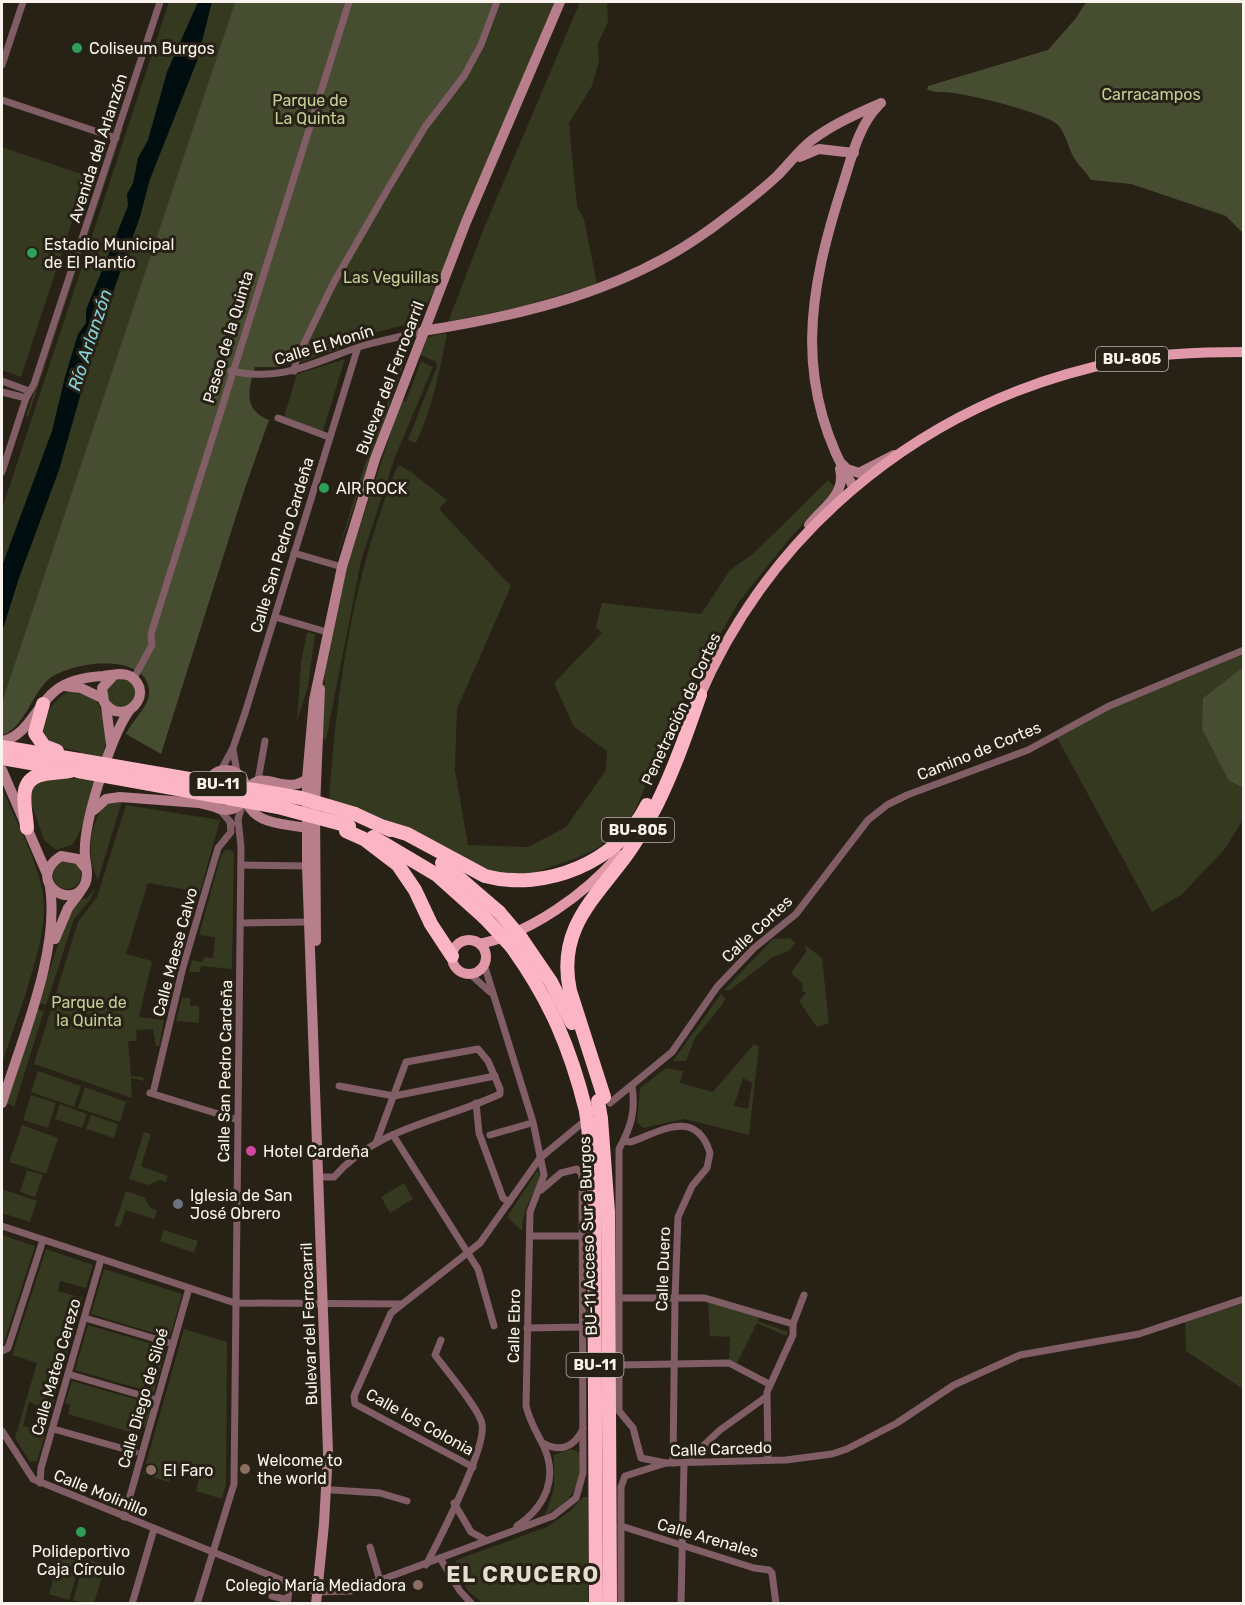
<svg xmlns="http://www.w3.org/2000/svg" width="1245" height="1605" font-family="Rubik,sans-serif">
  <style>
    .green { fill: #343920; fill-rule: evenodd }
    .forest { fill: #474d30 }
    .water { fill: #000e10 }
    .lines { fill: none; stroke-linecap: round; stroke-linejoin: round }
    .street { stroke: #815d65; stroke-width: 7 }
    .secondary { stroke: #b77e8b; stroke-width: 10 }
    .primary { stroke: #e198a8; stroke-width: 10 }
    .highway { stroke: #fcb5c5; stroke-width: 14 }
    .highway-bridge { stroke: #fcb5c5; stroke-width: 14 }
    .leisure-dot { fill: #2e9e5b; stroke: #272116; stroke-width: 2 }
    .hotel-dot { fill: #d1479c; stroke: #272116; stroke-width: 2 }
    .worship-dot { fill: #6b7280; stroke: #272116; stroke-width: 2 }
    .education-dot { fill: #8d6e63; stroke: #272116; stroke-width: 2 }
    .labels { text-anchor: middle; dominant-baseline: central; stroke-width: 6; stroke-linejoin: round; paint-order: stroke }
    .shield { fill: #272116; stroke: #b9b5ac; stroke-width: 1.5 }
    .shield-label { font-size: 15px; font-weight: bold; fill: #f8f4ed }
    .poi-label { font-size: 16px; fill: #f8f4ed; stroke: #272116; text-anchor: start }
    .park-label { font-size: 16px; fill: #c3cf97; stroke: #272116 }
    .street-label { font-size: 16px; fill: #f8f4ed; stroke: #272116 }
    .water-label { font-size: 18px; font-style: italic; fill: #86d2da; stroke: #272116 }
    .district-label { font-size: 22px; font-weight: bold; letter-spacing: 1.5px; fill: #e6dfd1; stroke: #272116 }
  </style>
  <rect width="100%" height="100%" fill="#272116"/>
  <g class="green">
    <path d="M169,2H235L2,702V509Z"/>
    <path d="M501,2H554L436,287L424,310L404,325L347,340L339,349L298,363L336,283L428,129L467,77L485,46Z"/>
    <path d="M580,2H607L608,22L598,44L599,61L592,86L569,123L577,207L584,219L597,284L520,307L448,322L484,228Z"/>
    <path d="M122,128L123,129L28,417L26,416Z"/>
    <path d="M2,147L87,176L21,377L2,370Z"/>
    <path d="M440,334H447C439,374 433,406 416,443L408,440L437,366L436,362L419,354L425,338Z"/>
    <path d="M345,359L323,431L284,417L297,374Z"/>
    <path d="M421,361L433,367L395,457L361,561L326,740L323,739L325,665L348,562L402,400L406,401Z"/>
    <path d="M401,365L403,366L335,561L364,467Z"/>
    <path d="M398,465L411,472L447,500L439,509L511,586L457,709L455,770L468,845L528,847L566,827L606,770L607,751L574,727L554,683L602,633L596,627L602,603L701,614L730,570L753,554L828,480L836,488L790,538L738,603L674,718L634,813L598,848L577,858L530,874L496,872L457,859L329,799C337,685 354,571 398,465Z"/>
    <path d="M307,632L315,634L308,686L297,721L301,663Z"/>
    <path d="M1243,653V667L1203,698L1229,781L1243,788V820L1224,850L1181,895L1152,912L1054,732C1117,695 1174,674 1243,653Z"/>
    <circle cx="121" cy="693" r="14"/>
    <path d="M70,691L95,698C102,710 106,725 106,738C105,759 85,830 72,845L56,850L44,840L29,797L35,782L62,777L76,779L81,752L50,745L41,733C46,715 52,699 70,691Z"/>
    <path d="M2,788C16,822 45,872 44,909C44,951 15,1022 2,1064Z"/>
    <path d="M122,801L98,880C86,855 89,828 104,805Z"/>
    <path d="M126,805L220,820L200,892L148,883L126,954L152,961L139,1017L164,1020L159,1046H156L153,1029L136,1030L137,1041H128L131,1076L143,1077L144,1081L131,1078L132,1098L34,1064L78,922L97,897Z"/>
    <path d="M226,850H231L234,854L232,969L201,966L200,972H189L192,960L202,962L205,957L213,958L215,937L199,935L221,855Z"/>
    <circle cx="67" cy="875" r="14"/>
    <path d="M95,889L90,900L74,919L46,1005L38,1003L68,916L81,898L86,899Z"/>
    <path d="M790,938L795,943L789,951L773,957L729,991L724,990L773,939Z"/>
    <path d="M805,945L822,958L829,1023L817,1027L799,1001L806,993L802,991L803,984L791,973L806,952Z"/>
    <path d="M721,994L725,998L723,1004L695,1038L686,1061H673Z"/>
    <path d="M182,998H190V1006H199V1023L176,1021Z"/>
    <path d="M36,1009L44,1011L14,1107L7,1103Z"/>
    <path d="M754,1044L759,1047L749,1135L684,1119L643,1128L637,1122L640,1088L666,1068L683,1071L680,1083L713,1092ZM743,1078L752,1083L748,1109L734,1106Z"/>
    <path d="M38,1071L81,1086L74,1107L31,1092Z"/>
    <path d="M85,1087L126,1102L120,1122L78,1108Z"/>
    <path d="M31,1095L56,1103L48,1128L23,1120Z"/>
    <path d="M60,1104L87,1114L82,1128L55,1119Z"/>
    <path d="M91,1115L118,1124L114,1138L86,1129Z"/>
    <path d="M22,1125L58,1138L46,1174L9,1162Z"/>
    <path d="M144,1132L151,1134L141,1166L168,1176L166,1182L160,1180L148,1185L129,1179Z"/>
    <path d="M27,1170L43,1175L35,1197L20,1192Z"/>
    <path d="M537,1171L540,1174C535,1195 523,1206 522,1231L507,1217Z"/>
    <path d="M404,1183L413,1199L390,1213L381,1197Z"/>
    <path d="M2,1189L37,1201L30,1222L2,1213Z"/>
    <path d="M126,1191L144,1197L151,1208L157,1210L154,1219L126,1210L120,1227L114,1226Z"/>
    <path d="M164,1230L198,1241L194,1253L160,1241Z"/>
    <path d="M2,1235L35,1246L3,1346H2Z"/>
    <path d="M46,1249L93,1265L86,1288L60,1281L58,1291L83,1298L52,1408L49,1410L29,1402L23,1426L46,1432L37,1461L30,1462L15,1438L37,1363L12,1355Z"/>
    <path d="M104,1269L182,1294L170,1338L91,1314Z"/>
    <path d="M708,1301L760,1316L758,1321L788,1332L786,1336L757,1323L737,1363L729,1360L730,1337L710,1336Z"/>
    <path d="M1243,1303V1389L1186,1351L1185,1322Z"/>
    <path d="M88,1325L166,1348L154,1393L75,1370Z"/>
    <path d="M184,1329L227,1342L226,1484L222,1499L196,1491L200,1475L175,1467L169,1482L143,1474Z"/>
    <path d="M72,1381L152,1404L145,1428L139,1426L137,1434L68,1414L70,1405L65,1403Z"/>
    <path d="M571,1449L581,1453C581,1484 574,1501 545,1515L554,1489V1455Z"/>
    <path d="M583,1497H588V1603H483L469,1592L454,1568L456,1560L547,1527L569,1512Z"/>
    <path d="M61,1552L82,1557L69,1600L49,1594Z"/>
    <path d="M85,1559L106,1564L94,1603L73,1601Z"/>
  </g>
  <g class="forest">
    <path d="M235,2H494L479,44L461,75L423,125L293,360L278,367H255C248,391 243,409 269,420L244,491L161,754L126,734C134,717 156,702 147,682C134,653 67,663 48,680C32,694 23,730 2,735V702Z"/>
    <path d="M1086,2H1243V233L1226,216L1131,184L1091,180C1086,172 1079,166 1074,158C1068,147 1066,134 1058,125C1046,113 972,95 953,93C942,91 937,94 927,89L928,86L1048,50L1076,18Z"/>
    <path d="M1243,667V788L1229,781L1202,729L1203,698Z"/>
  </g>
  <path class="water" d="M198,2H212L197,61L150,179L140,217L97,337L59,470L19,578L2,632V566L52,431L65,377L78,334L86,323V310L128,206L127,194L133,183L138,158L148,140L167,72Z"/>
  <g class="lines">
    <g class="street">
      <path d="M2,65L23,2"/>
      <path d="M2,100L116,138"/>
      <path d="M231,371C285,383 317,360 365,345C384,340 404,336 423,331"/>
      <path d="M294,371L296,360L334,282L389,187L425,127L464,76L481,45L497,2"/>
      <path d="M2,381L29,391"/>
      <path d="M2,392L26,398"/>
      <path d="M278,418L329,437"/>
      <path d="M2,472L26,398L34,384L160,2"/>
      <path d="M294,553L342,567"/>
      <path d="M275,617L327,632"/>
      <path d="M134,678L152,645L151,634L349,2"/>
      <path d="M233,750L237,772"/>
      <path d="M221,770L233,748L245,713L357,350"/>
      <path d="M258,780L265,741"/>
      <path d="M219,809L232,824"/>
      <path d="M241,865L307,866"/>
      <path d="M241,923L309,922"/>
      <path d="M484,964L533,1122L544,1175L530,1212L526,1406C530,1422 536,1431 543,1445C559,1478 545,1507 517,1526"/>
      <path d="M470,974L490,992"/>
      <path d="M339,1086L394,1096L495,1076"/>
      <path d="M632,1086C636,1111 631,1127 619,1149V1411L633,1428L641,1458L666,1463"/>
      <path d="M150,1093L238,1120"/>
      <path d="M153,1093L183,967L218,848L231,832L230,822"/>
      <path d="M476,1103L479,1133L503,1198L509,1202"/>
      <path d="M610,1103L672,1052L717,987L754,948L796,914L868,820L887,805L907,795L1028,750L1109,706L1244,650"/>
      <path d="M393,1135L478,1269L494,1326"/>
      <path d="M490,1135L528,1124"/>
      <path d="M624,1141L631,1142C661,1131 696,1108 710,1153L707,1168L692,1186L678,1217L675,1298L673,1463"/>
      <path d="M325,1177H334C377,1127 443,1121 500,1094V1089L488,1061L478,1049L406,1062L376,1143"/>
      <path d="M2,1226L235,1303L401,1304"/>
      <path d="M530,1236H583"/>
      <path d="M620,1298H705L793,1324"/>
      <path d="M85,1318L173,1344"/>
      <path d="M527,1328L583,1327"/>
      <path d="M2,1351L8,1348L43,1240"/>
      <path d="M619,1365L729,1363L769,1384"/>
      <path d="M68,1374L157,1400"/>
      <path d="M57,1430L135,1452"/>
      <path d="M2,1431L33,1479L299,1587L318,1592L351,1591L553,1516L576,1498L583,1473L582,1174L577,1169L561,1173L541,1190"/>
      <path d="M543,1443C561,1453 574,1447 583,1429"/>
      <path d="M768,1460L767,1392L793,1335V1324L804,1295"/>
      <path d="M684,1464L720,1430L766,1397"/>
      <path d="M473,1467L355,1404L354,1396L391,1313L480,1243L540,1158L581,1124"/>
      <path d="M40,1483L41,1468L101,1259"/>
      <path d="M333,1490L380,1493L407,1501"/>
      <path d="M454,1503L471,1532L484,1539"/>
      <path d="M124,1517L189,1288"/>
      <path d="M621,1526L754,1568L769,1570L772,1573L776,1604"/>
      <path d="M370,1547L380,1581"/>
      <path d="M440,1558L460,1591L472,1604"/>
      <path d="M426,1565C439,1540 487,1447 482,1424C480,1410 445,1369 435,1355L441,1340"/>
      <path d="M286,1582L289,1592L287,1604"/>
      <path d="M272,1596L284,1599"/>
      <path d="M132,1604L154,1529"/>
      <path d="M197,1604L234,1484L241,847L238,819L244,800"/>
      <path d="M621,1604V1487L625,1476L666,1463L786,1460L832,1454L847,1449L897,1423L954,1385L1020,1355L1139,1334L1244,1299"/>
      <path d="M681,1604L684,1464"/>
    </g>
    <g class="secondary">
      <path d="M800,157L819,149L854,153"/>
      <path d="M423,331C524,315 625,291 709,230C732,213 756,196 777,176C789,164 799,150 812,140C833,124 857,114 881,103"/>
      <path d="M842,464L847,469L859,473L894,455"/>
      <path d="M854,488C792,385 808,292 843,184C851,159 859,125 878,106"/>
      <path d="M809,525C824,506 846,495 840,469"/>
      <path d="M64,686L81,688L102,698"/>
      <path d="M106,706L111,744"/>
      <path d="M2,741C27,737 36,706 55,691C68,680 86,677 103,676C113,675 121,672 130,676C157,694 123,729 104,702L102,688L114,675"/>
      <circle cx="226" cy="790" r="20"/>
      <path d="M2,770L47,874"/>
      <path d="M247,791C259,769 278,789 297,784C302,783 307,779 311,777"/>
      <path d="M245,797C252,825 282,823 306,828"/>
      <path d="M94,810L106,799L120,797L199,803L215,807"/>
      <path d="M86,869L78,859L61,856C24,880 72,913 85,884C89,876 86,865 85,856C82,825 111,737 129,711"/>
      <path d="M55,939L68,908L80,892"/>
      <path d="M316,941L315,808L320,689"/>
      <path d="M2,1103C21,1041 60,951 50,887"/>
      <path d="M316,1604L324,1524L328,1452L307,866V779L314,700L342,567L375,459L466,222L560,2"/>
    </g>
    <g class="primary">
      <path d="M698,700C774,522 932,398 1121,361C1160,353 1203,352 1244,352"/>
      <circle cx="469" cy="957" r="17"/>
      <path d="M480,944C531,933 585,894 619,855"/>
    </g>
    <g class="highway">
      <path d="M43,704L35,733L44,746L57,751"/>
      <path d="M2,747L79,760"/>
      <path d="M2,758L59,768"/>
      <path d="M355,814L390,830"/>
      <path d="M384,827L407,834L485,876C545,892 619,862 647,805"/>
      <path d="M27,828C26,807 15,778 45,774C55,772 63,773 73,770"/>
      <path d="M346,831L364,839L398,865L415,890L431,924L452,956"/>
      <path d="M373,837L437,875L485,918"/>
      <path d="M442,863L499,912"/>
      <path d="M521,938L551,982L572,1023"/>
      <path d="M511,946C550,1000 570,1047 586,1111"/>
      <path d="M604,1097L570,991C557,931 592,901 625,857C637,841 647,823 656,806C674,770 687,732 700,695"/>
      <path d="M601,1119L608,1212L610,1604"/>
      <path d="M588,1126L594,1191L596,1604"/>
    </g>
    <g class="highway-bridge">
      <path d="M79,760L301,798L355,814"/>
      <path d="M78,771L278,807L349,826"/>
      <path d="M499,912L521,938"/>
      <path d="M485,918L511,946"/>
      <path d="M598,1101L601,1119"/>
      <path d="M586,1111L588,1126"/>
    </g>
  </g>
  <g class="leisure-dot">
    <circle cx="77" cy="48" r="6"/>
    <circle cx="32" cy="253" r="6"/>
    <circle cx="324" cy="488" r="6"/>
    <circle cx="81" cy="1532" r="6"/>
  </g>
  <circle class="hotel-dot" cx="251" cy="1151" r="6"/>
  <circle class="worship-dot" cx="178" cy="1204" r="6"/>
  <g class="education-dot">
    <circle cx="245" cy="1469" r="6"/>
    <circle cx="151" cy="1470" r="6"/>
    <circle cx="418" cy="1585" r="6"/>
  </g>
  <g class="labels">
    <g class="shield">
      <rect x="1096" y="347" width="72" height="24" rx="4.5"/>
      <rect x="189.5" y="772" width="57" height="24" rx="4.5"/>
      <rect x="602" y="818" width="72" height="24" rx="4.5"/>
      <rect x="566.5" y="1353" width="57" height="24" rx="4.5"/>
    </g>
    <g class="shield-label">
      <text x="1132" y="359">BU-805</text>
      <text x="218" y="784">BU-11</text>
      <text x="638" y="830">BU-805</text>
      <text x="595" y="1365">BU-11</text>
    </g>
    <g class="poi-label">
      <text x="89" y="48">Coliseum Burgos</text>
      <text x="44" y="244">Estadio Municipal<tspan x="44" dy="18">de El Plantío</tspan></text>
      <text x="336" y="488">AIR ROCK</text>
      <text x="263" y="1151">Hotel Cardeña</text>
      <text x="190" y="1195">Iglesia de San<tspan x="190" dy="18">José Obrero</tspan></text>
      <text x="257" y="1460">Welcome to<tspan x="257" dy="18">the world</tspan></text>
      <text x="163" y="1470">El Faro</text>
      <text x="81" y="1551" text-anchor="middle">Polideportivo<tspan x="81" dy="18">Caja Círculo</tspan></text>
      <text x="406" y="1585" text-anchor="end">Colegio María Mediadora</text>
    </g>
    <g class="park-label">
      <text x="1151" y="94">Carracampos</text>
      <text x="310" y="100">Parque de<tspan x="310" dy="18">La Quinta</tspan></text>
      <text x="391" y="277">Las Veguillas</text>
      <text x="89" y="1002">Parque de<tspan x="89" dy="18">la Quinta</tspan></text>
    </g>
    <g class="street-label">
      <text transform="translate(98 148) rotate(-72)">Avenida del Arlanzón</text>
      <text transform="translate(228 337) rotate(-73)">Paseo de la Quinta</text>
      <text transform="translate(324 345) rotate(-17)">Calle El Monín</text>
      <text transform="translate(390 378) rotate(-69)">Bulevar del Ferrocarril</text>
      <text transform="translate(282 545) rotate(-73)">Calle San Pedro Cardeña</text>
      <text transform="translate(681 709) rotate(-65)">Penetración de Cortes</text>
      <text transform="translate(979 751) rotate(-22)">Camino de Cortes</text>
      <text transform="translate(757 929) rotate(-43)">Calle Cortes</text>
      <text transform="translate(175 952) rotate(-75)">Calle Maese Calvo</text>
      <text transform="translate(225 1071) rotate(-89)">Calle San Pedro Cardeña</text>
      <text transform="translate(588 1236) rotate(-92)">BU-11 Acceso Sur a Burgos</text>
      <text transform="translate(663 1269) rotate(-88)">Calle Duero</text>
      <text transform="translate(309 1324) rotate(-92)">Bulevar del Ferrocarril</text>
      <text transform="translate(514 1326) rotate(-89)">Calle Ebro</text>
      <text transform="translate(56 1367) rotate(-74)">Calle Mateo Cerezo</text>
      <text transform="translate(143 1398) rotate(-74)">Calle Diego de Siloé</text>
      <text transform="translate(420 1422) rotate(29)">Calle los Colonia</text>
      <text transform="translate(721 1449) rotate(-2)">Calle Carcedo</text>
      <text transform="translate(101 1493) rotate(22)">Calle Molinillo</text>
      <text transform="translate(708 1538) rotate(16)">Calle Arenales</text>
    </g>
    <g class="water-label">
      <text transform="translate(90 340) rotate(-72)">Río Arlanzón</text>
    </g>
    <g class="district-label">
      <text x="523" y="1574">EL CRUCERO</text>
    </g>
  </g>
  <rect width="1245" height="1605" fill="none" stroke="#f8f4ed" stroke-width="6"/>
</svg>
